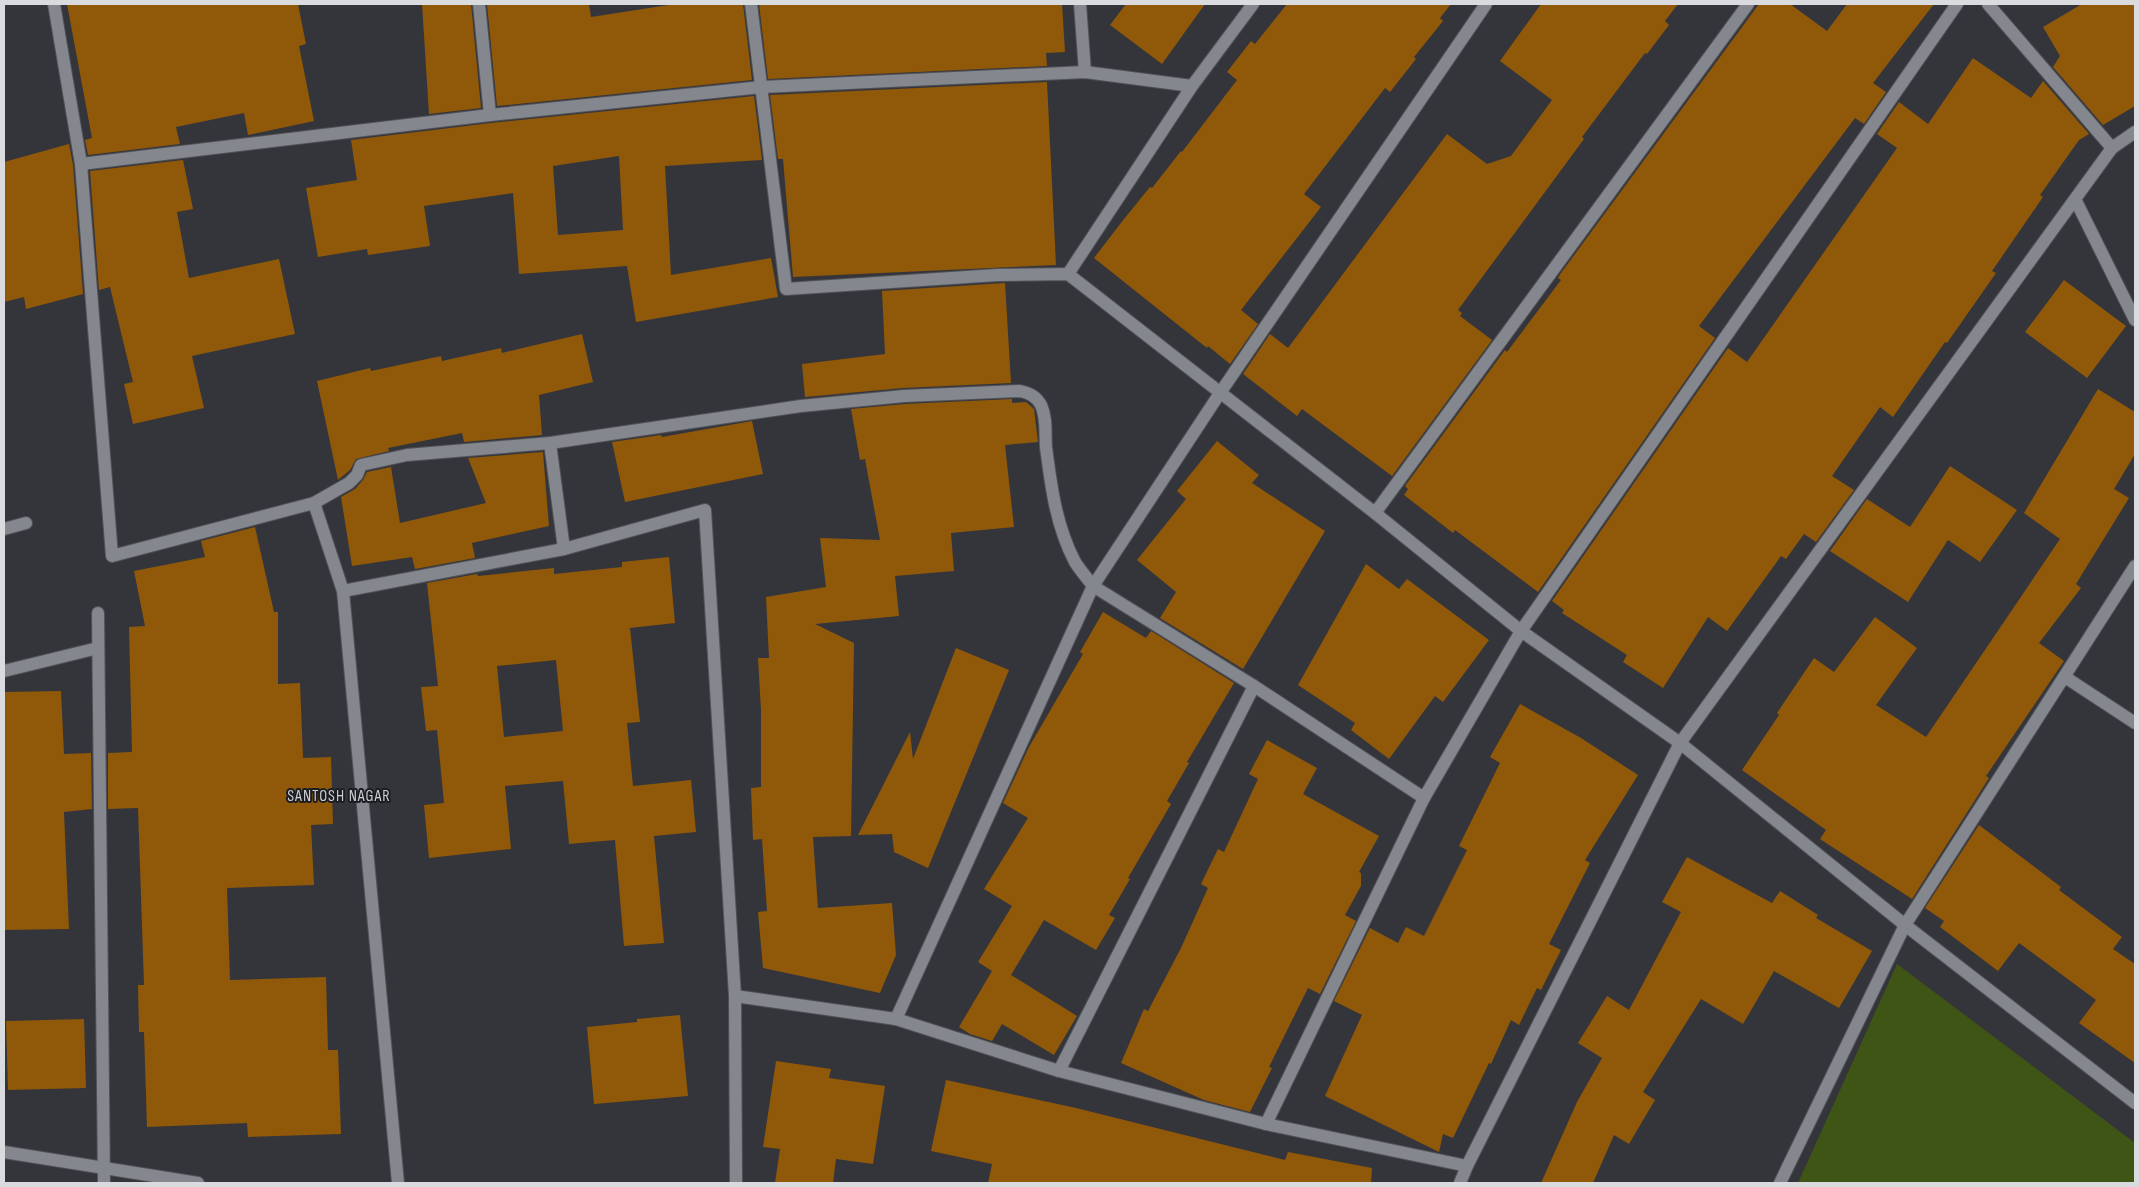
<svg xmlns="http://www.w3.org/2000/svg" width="2139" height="1187" font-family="'Sofia Sans Condensed',sans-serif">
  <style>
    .green { fill: #3f5516 }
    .building { fill: #905809; fill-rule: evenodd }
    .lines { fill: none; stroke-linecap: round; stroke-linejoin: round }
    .service-casing { stroke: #505257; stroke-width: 14 }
    .minor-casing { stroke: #505257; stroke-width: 14 }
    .service { stroke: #85878e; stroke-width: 12 }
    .minor { stroke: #85878e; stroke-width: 12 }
    .labels { text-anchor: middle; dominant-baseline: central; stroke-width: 4; stroke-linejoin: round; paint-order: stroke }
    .neighbourhood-label { font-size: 16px; letter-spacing: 1px; fill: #ccced6; stroke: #1c1d20 }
  </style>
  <rect width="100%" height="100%" fill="#34353b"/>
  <path class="green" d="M1897,964L2135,1143V1183H1798Z"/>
  <g class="building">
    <path d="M67,4H298L306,44L299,46L314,121L248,135L244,113L176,127L180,144L88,155L85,140L92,138Z"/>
    <path d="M422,4H471L481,108L429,114Z"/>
    <path d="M487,4H589L591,17L675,4H743L752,80L497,106Z"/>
    <path d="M759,4H1062L1065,52L1046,53L1047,66L768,79Z"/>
    <path d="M1126,4H1205L1162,64L1110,25Z"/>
    <path d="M1287,4H1451L1440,18L1443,21L1414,57L1416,59L1390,92L1385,88L1304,194L1321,207L1241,310L1258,324L1230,364L1208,346L1207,348L1094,258L1124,219L1150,187L1152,188L1181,151L1182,152L1237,80L1227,72L1251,41L1255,44Z"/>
    <path d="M1541,4H1678L1665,21L1669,25L1647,54L1645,53L1582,137L1584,139L1458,310L1462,313L1460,316L1492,340L1392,476L1302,409L1297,416L1243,374L1270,334L1288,348L1447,134L1487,164L1511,156L1552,100L1500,61Z"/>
    <path d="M1759,4H1790L1827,31L1847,4H1934L1873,83L1886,92L1864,124L1855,118L1699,326L1715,338L1538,592L1455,530L1453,533L1404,495L1408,489L1405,486L1505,350L1507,352L1561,280L1558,278L1561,273Z"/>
    <path d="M2082,4H2135V106L2103,125L2053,67L2060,56L2043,27Z"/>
    <path d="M1973,58L2031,98L2043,81L2089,134L2079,140L2040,195L2043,197L1992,271L1996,273L1947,343L1945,342L1893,417L1880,407L1832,476L1854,490L1816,542L1804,534L1786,559L1781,556L1727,631L1708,617L1663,688L1623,662L1627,655L1562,613L1564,610L1552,601L1728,348L1747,362L1897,148L1877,134L1899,102L1928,124Z"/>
    <path d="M1047,82L1056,265L793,277L783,159H778L770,95Z"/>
    <path d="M754,96L762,160L665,166L671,275L771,258L778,297L636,322L627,266L519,274L513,193L424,206L430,246L368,255L367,249L318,257L306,188L357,180L351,140L491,123ZM619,156L623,230L558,235L553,166Z"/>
    <path d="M69,144L73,165L83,294L26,309L24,297L4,302V162Z"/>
    <path d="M183,160L193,209L177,212L189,278L279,259L295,334L192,356L204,408L133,424L124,384L133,382L110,287L99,290L90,171Z"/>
    <path d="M2064,280L2126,326L2087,378L2025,332Z"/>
    <path d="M1005,283L1011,383L903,388L805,397L802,364L885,354L882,291Z"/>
    <path d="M582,334L593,382L539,395L542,435L464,442L462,433L388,448L389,451L356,459L350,470L338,480L317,381L370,368L371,371L441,356L442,361L501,348L502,353Z"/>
    <path d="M2098,389L2135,412V454L2114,489L2129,498L2076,584L2081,588L2039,643L2064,661L1986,776L1989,778L1912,899L1820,839L1826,830L1742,770L1779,715L1777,713L1814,658L1834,672L1875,617L1917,648L1876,705L1926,737L2060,539L2024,513Z"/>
    <path d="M1012,399V403L1026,402L1034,409L1038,442L1005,445L1014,527L951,533L954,571L895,576L899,616L815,624L854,643L851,836L813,837L818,908L892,903L896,955L880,993L763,968L758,912L767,911L762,839L753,840L751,788L761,787V710L758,658H769L766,597L826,587L820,538L880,540L865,459L860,460L851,409L905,404Z"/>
    <path d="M752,421L763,474L625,502L612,442L661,435L662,437Z"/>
    <path d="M1217,441L1259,475L1252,483L1325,531L1243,669L1160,618L1176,592L1137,560L1186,499L1177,491Z"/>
    <path d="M543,452L549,526L472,543L475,558L415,569L412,557L352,566L341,497L355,489L363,480L367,472L391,467L400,523L486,503L468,458Z"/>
    <path d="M1950,466L2017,510L1980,562L1948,540L1908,602L1830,551L1867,499L1910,527Z"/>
    <path d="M255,527L274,612H278V684L300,683L303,758L331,757L333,824L311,825L314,885L227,888L230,980L326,977L328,1050H338L341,1134L248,1137L247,1123L147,1127L144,1032H139L138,985H144L138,808L108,809V753L132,752L129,627L145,626L134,571L205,557L201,541Z"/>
    <path d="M669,557L675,623L630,628L640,722L627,723L633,786L691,780L696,832L654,836L664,943L624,946L615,840L569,844L563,781L505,786L511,849L429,858L424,805L444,803L437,730L426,731L421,687L438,686L427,583L477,574L478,576L554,568V574L622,567V562ZM556,660L563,731L504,737L497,666Z"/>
    <path d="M1366,564L1399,589L1407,579L1489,640L1443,702L1435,696L1389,759L1351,730L1355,723L1298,685Z"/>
    <path d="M1103,612L1146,638L1151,631L1234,683L1187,762L1189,763L1167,801L1171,804L1128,878L1130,879L1109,915L1115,918L1096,950L1044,920L1011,975L1077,1016L1054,1055L1002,1024L992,1041L970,1034L959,1027L992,971L978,962L1012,906L984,889L1028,818L1003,803L1029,747L1083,654L1080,652Z"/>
    <path d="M956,648L1009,670L928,868L894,852L892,834L858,835L910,732L913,759Z"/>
    <path d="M61,691L64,754L91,753L92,809L64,812L69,929L4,930V692Z"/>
    <path d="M1520,704L1581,738L1638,775L1585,860L1590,863L1549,944L1561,950L1541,990L1537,988L1519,1025L1511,1020L1491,1064L1489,1063L1453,1138L1443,1134L1439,1152L1325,1096L1362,1015L1334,1001L1370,928L1398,943L1406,927L1424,936L1467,850L1459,846L1500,763L1490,757Z"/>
    <path d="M1267,740L1317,768L1303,794L1379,836L1359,872L1361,873V886L1345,915L1356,921L1320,994L1308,988L1269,1067L1272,1068L1250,1112L1204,1100L1121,1063L1144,1009L1148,1011L1181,948L1208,888L1201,884L1218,849L1224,852L1258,779L1249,774Z"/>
    <path d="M1979,825L2061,887L2059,890L2122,937L2113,949L2135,964V1063L2079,1023L2096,1000L2019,943L1998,971L1940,927L1944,921L1925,908Z"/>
    <path d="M1687,857L1772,903L1780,891L1818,915L1816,918L1872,951L1839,1008L1774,971L1743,1024L1701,999L1643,1092L1655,1100L1629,1144L1614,1135L1593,1183H1541L1577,1102L1602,1058L1578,1043L1607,996L1629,1010L1681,912L1662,902Z"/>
    <path d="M680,1015L688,1096L594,1104L587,1027L637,1022V1019Z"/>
    <path d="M84,1019L86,1088L8,1090L6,1021Z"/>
    <path d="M776,1061L831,1069L829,1078L885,1086L873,1164L836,1159L833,1183H775L780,1149L763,1147Z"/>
    <path d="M946,1080L1076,1108L1285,1160L1288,1152L1372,1168L1371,1183H988L992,1164L931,1151Z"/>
  </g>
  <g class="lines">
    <defs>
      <path id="service" d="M4,671L98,648"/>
      <g id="minor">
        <path d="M54,4L81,164L112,556L314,503L349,483L357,475L361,465L407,455L550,443L801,406L904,396L1020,391C1029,393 1036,396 1041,405C1047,418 1045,433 1046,447C1051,486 1056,526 1075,562C1080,570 1087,578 1093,586L1254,686L1424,798"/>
        <path d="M479,4L490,115"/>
        <path d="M751,4L786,289L997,275L1068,274L1375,513L1521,631L1680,743L1905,925L2135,1103"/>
        <path d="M1080,4L1085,72"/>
        <path d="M1988,4L2112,148"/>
        <path d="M81,164L490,115L762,87L1085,72L1192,86"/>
        <path d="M2076,201L2135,320"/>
        <path d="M1068,274L1192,86L1253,4"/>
        <path d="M550,443L564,549"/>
        <path d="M314,503L343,591L398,1183"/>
        <path d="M1375,513L1748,4"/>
        <path d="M4,529L26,523"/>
        <path d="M343,591L564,549L705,510L735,996"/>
        <path d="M98,613L104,1183"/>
        <path d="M2065,677L2135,723"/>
        <path d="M896,1019L1093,586L1220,393L1486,4"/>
        <path d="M1059,1071L1254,686"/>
        <path d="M1266,1124L1424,798L1521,631L1957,4"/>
        <path d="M4,1152L198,1183"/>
        <path d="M736,1183L735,996L896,1019L1059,1071L1266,1124L1467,1166"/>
        <path d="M1460,1183L1467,1166L1680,743L2112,148L2135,132"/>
        <path d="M1780,1183L1905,925L2135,566"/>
      </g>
    </defs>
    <use href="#service" class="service-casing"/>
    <use href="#minor" class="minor-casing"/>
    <use href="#service" class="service"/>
    <use href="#minor" class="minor"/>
  </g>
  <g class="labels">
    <g class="neighbourhood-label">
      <text x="339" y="796">SANTOSH NAGAR</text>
    </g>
  </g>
  <rect width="2139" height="1187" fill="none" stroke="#dadbde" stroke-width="10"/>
</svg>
